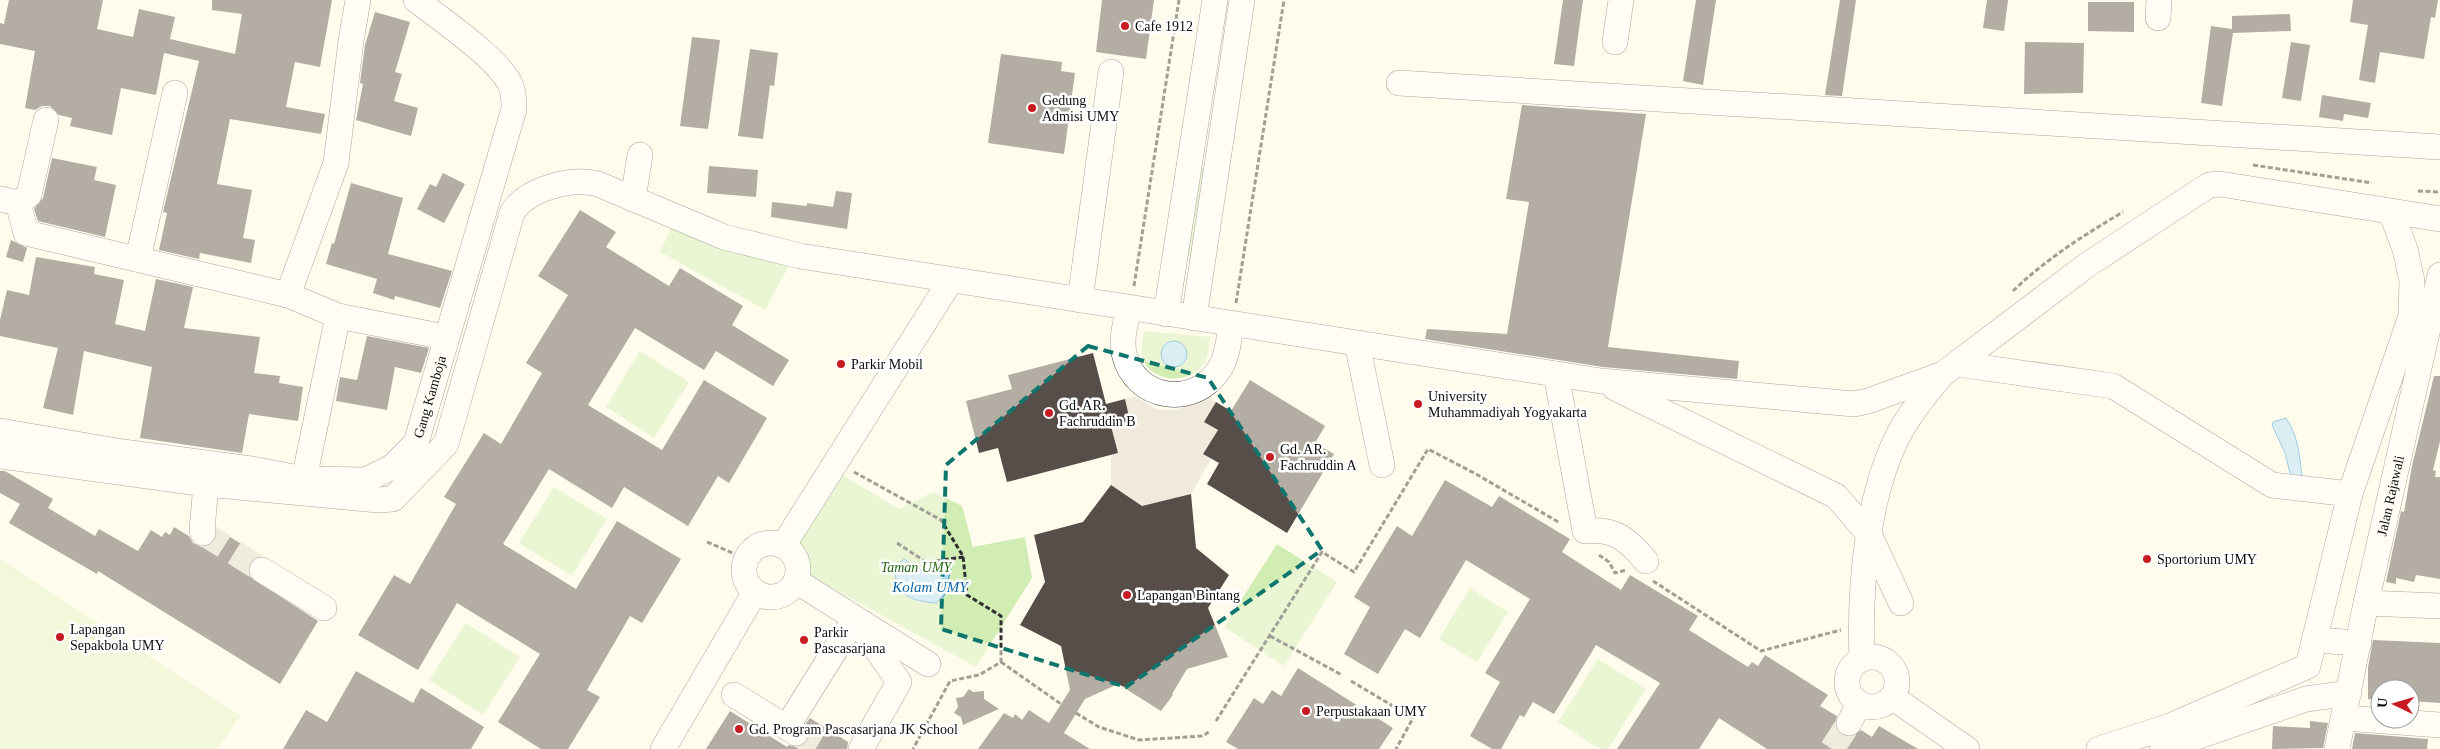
<svg xmlns="http://www.w3.org/2000/svg" width="2440" height="749" font-family="Georgia,serif">
  <style>
    .green { fill: #d1edb4 }
    .pitch { fill: #e4f3c6 }
    .plaza { fill: #f0eadc }
    .water { fill: #addefb; stroke: #2e94d8 }
    .building { fill: #574e49 }
    .lines { fill: none; stroke-linecap: round; stroke-linejoin: round }
    .minor-tunnel { stroke: #dbd8cb; stroke-width: 25; stroke-dasharray: 25 12; stroke-linecap: butt }
    .minor-casing { stroke: #404040; stroke-width: 26 }
    .path { stroke: #2f2f2f; stroke-width: 3; stroke-dasharray: 5 2.5; stroke-linecap: butt }
    .minor { stroke: #fff; stroke-width: 25 }
    .marked { fill: none; stroke: #0f766e; stroke-width: 4; stroke-dasharray: 10 6; stroke-linejoin: round }
    .poi-dot { fill: #c81a22; stroke: #fff; stroke-width: 2 }
    .labels { text-anchor: middle; dominant-baseline: central; stroke-width: 5; stroke-linejoin: round; paint-order: stroke }
    .poi-label { font-size: 14px; fill: #0d0d0d; stroke: #fff; text-anchor: start }
    .street-label { font-size: 14px; fill: #0d0d0d; stroke: #fff }
    .park-label { font-size: 14px; font-style: italic; fill: #296a18; stroke: #fff }
    .water-label { font-size: 15px; font-style: italic; fill: #0c64a9; stroke: #fff }
  </style>
  <rect width="100%" height="100%" fill="#fffced"/>
  <g class="green">
    <path d="M1205,167L1192,258H1189L1187,256L1201,168Z"/>
    <path d="M673,224L790,264L765,310L660,252Z"/>
    <path d="M1144,331L1210,337C1209,344 1209,354 1206,360C1195,382 1161,385 1146,365C1139,355 1142,342 1144,331Z"/>
    <path d="M640,351L689,382L654,438L606,407Z"/>
    <path d="M839,473L899,509L933,492L962,506L973,547L1025,537L1032,578L976,667L808,575L798,533Z"/>
    <path d="M554,487L607,519L572,576L519,543Z"/>
    <path d="M1277,544L1337,582L1284,666L1224,627Z"/>
    <path d="M1470,588L1508,612L1477,662L1439,639Z"/>
    <path d="M466,623L520,657L483,715L429,680Z"/>
    <path d="M1598,659L1646,689L1608,749H1600L1558,722Z"/>
  </g>
  <path class="pitch" d="M0,559L240,716L218,749H0Z"/>
  <path class="plaza" d="M1135,396L1156,409L1165,410H1176L1208,398L1216,402L1204,422L1218,430L1203,453L1211,459L1191,494L1142,506L1111,485V455L1118,453L1111,426L1130,421L1125,399Z"/>
  <g class="water">
    <circle cx="1174" cy="354" r="13"/>
    <path d="M2286,418C2298,435 2300,457 2302,478L2293,485L2285,453L2272,425L2273,422Z"/>
    <path d="M904,559L923,571L951,569L944,596L936,603C912,601 894,596 895,567Z"/>
  </g>
  <g class="building">
    <path d="M9,0H103L97,29L133,37L139,9L175,17L170,39L235,54L242,14L212,10V0H332L320,67L295,62L286,107L325,114L321,134L230,119L217,184L252,190L243,238L255,240L251,263L200,253L199,259L159,250L167,213L163,212L199,61L164,53L156,95L121,88L112,135L70,126L72,118L59,115L50,106H42L35,110L25,108L35,51L0,44V23L4,24Z"/>
    <path d="M1102,0H1154L1146,59L1096,52Z"/>
    <path d="M1563,0H1583L1574,66L1554,64Z"/>
    <path d="M1696,0H1716L1703,85L1683,81Z"/>
    <path d="M1840,0H1856L1842,96L1825,95Z"/>
    <path d="M1987,0H2008L2004,31L1983,28Z"/>
    <path d="M2353,0H2438L2435,18L2431,17L2424,59L2380,52L2375,83L2359,80L2368,25L2350,22Z"/>
    <path d="M2088,2H2134V32L2088,31Z"/>
    <path d="M375,12L410,22L395,72L402,74L394,101L418,108L411,136L356,120L363,84L360,83L365,45Z"/>
    <path d="M2290,14L2291,31L2233,33L2222,106L2201,103L2211,26L2232,29V16Z"/>
    <path d="M692,37L720,40L708,129L680,126Z"/>
    <path d="M2025,42L2084,43L2083,93L2024,94Z"/>
    <path d="M2291,42L2310,45L2301,101L2282,98Z"/>
    <path d="M750,49L778,53L774,86L770,85L763,139L738,136Z"/>
    <path d="M1001,54L1062,62L1061,71L1075,73L1064,154L988,143Z"/>
    <path d="M2322,95L2371,103L2368,118L2344,114L2343,121L2319,117Z"/>
    <path d="M1522,105L1646,114L1608,347L1739,361L1737,379L1603,367L1425,339L1427,329L1507,334L1529,202L1506,199Z"/>
    <path d="M52,158L97,167L94,180L116,185L105,237L38,221L34,209L43,198Z"/>
    <path d="M709,166L758,170L756,197L707,193Z"/>
    <path d="M443,173L465,184L444,223L417,209L430,184L436,187Z"/>
    <path d="M351,183L403,198L388,254L452,271L440,308L395,296L394,300L373,293L377,279L326,264L332,243L334,244Z"/>
    <path d="M836,191L852,193L847,229L771,217L772,202L807,206V203L833,207Z"/>
    <path d="M580,210L616,232L606,247L669,286L680,268L743,306L732,325L789,360L773,386L716,351L704,370L635,328L588,405L662,450L704,380L767,418L729,483L718,476L688,526L624,487L612,508L549,469L503,544L576,589L617,521L681,559L642,623L630,616L587,690L600,697L568,749H541L498,722L540,654L457,603L418,670L358,635L394,575L410,584L456,504L444,497L484,433L501,444L542,373L526,363L568,295L538,276Z"/>
    <path d="M11,240L27,248L23,262L6,257Z"/>
    <path d="M36,257L95,267L94,274L124,280L115,324L145,331L156,279L193,287L184,328L260,337L254,373L280,376L279,383L303,387L298,421L249,414L242,453L140,438L152,367L84,351L73,415L43,408L58,348L0,336V320L7,290L29,295Z"/>
    <path d="M367,336L429,348L421,373L395,367L387,410L336,401L340,377L357,380Z"/>
    <path d="M1093,353L1106,404L1125,399L1130,421L1111,426L1118,453L1007,482L998,448L979,453L966,401L1012,389L1008,375Z"/>
    <path d="M2434,376H2440V441L2433,470L2436,471L2435,477H2440V579L2416,575L2414,582L2396,578V584L2386,582L2401,511L2404,512L2412,466Z"/>
    <path d="M1250,380L1325,426L1315,443L1334,454L1287,533L1207,484L1219,463L1203,454L1218,430L1204,422L1216,402L1231,411Z"/>
    <path d="M0,471H5L53,499L48,508L95,536L99,529L138,551L151,530L162,537L165,532L170,535L174,527L189,536L193,543L201,547L208,546L214,542L217,529L261,556L255,558L250,563L248,570L250,577L318,621L280,684L98,571L97,574L9,523L20,504L0,493Z"/>
    <path d="M1445,480L1492,507L1499,496L1570,539L1562,552L1621,590L1630,575L1698,616L1689,630L1748,667L1752,662L1758,666L1765,655L1828,695L1820,706L1837,716L1835,724L1842,735L1850,737L1861,730L1872,737L1879,726L1918,749H1767L1719,718L1699,749H1617L1660,683L1596,645L1554,714L1533,702L1524,717L1520,715L1501,749H1492L1470,736L1500,682L1485,673L1530,599L1466,560L1420,638L1405,629L1378,674L1344,654L1370,607L1354,597L1397,526L1412,536Z"/>
    <path d="M1111,485L1142,506L1191,494L1196,548L1229,575L1208,608L1228,657L1187,669L1172,694L1173,695L1161,711L1118,684L1085,699L1064,733L1090,749H978L1004,713L1013,718L1015,714L1022,720L1029,710L1049,723L1070,690L1061,646L1020,625L1045,582L1034,535L1083,522Z"/>
    <path d="M2373,640L2440,643V703L2410,701V689H2380V700L2368,699V667Z"/>
    <path d="M1298,668L1393,728L1379,749H1238L1226,742L1254,698L1263,704L1272,690L1281,696Z"/>
    <path d="M356,671L413,703L421,688L484,727L471,749H283L306,710L327,722Z"/>
    <path d="M969,689L973,692L984,691V699L999,709L963,725L961,717L954,713L958,707L956,698L963,697Z"/>
    <path d="M730,711L787,747L789,745L796,747L802,746L808,741L810,733L806,723L810,718L848,742L847,749H706Z"/>
    <path d="M2310,721L2328,723L2323,748L2272,749L2273,726L2310,728Z"/>
    <path d="M2355,733L2428,739L2427,749H2352Z"/>
  </g>
  <g class="lines">
    <g class="minor-tunnel">
      <path d="M203,533L262,570"/>
      <path d="M796,733L823,749"/>
      <path d="M1832,749L1849,723"/>
    </g>
    <defs>
      <g id="minor">
        <path d="M2158,18L2159,0"/>
        <path d="M1615,42L1621,0"/>
        <path d="M1399,83L2440,147"/>
        <path d="M0,199L18,203L26,233L288,295L338,316L445,337"/>
        <path d="M633,199L640,155"/>
        <path d="M18,203L29,195L46,120"/>
        <path d="M138,259L175,93"/>
        <path d="M288,295L336,163L351,41L358,0"/>
        <path d="M1080,300L1111,72"/>
        <path d="M1130,308C1125,322 1121,338 1124,353C1134,401 1196,409 1220,368C1228,356 1229,338 1231,324"/>
        <path d="M1166,314L1215,0"/>
        <path d="M1194,318L1242,0"/>
        <path d="M1357,343L1382,465"/>
        <path d="M1958,364L2113,386L2272,485L2350,494"/>
        <path d="M1556,374L1585,531C1615,528 1627,539 1646,561"/>
        <path d="M1615,388L1836,496L1869,534L1901,603"/>
        <path id="s1" d="M0,431L123,452L251,469L304,479L366,480L392,467L416,443L514,109C514,101 514,93 511,86C500,59 440,19 416,0"/>
        <path d="M0,456L206,484L378,500L393,499L446,444L512,213C526,189 571,177 598,184L724,237L800,256L1601,381L1854,404L1868,401L1943,374L2087,265L2209,185L2220,184L2440,219"/>
        <path d="M304,479L338,316"/>
        <path d="M203,533L202,530L206,484"/>
        <circle cx="771" cy="570" r="27"/>
        <path d="M783,546L951,280"/>
        <path d="M262,570L324,608"/>
        <path d="M796,581L928,664"/>
        <path d="M2366,603L2440,606"/>
        <path d="M2315,640L2359,643"/>
        <circle cx="1872" cy="682" r="25"/>
        <path d="M1862,659C1859,588 1867,487 1904,425C1915,407 1928,391 1941,376"/>
        <path d="M734,695L796,733"/>
        <path d="M1892,697L1967,749"/>
        <path d="M2344,718L2440,725"/>
        <path d="M1849,723L1859,704"/>
        <path d="M787,727L855,618L899,682L861,749"/>
        <path d="M663,749L755,592"/>
        <path d="M2099,749L2170,726L2308,666L2350,494L2411,316L2412,281L2405,249L2391,212"/>
        <path d="M2162,749L2306,699L2349,693"/>
        <path id="s2" d="M2337,749L2366,603L2440,275"/>
      </g>
    </defs>
    <use href="#minor" class="minor-casing"/>
    <g class="path">
      <path d="M2253,165L2372,183"/>
      <path d="M2418,191L2440,192"/>
      <path d="M1134,286L1179,0"/>
      <path d="M2013,291C2046,259 2084,235 2123,212"/>
      <path d="M1236,303L1284,0"/>
      <path d="M854,472L941,520L963,556L967,595L1001,616V662L979,675L950,681L913,749"/>
      <path d="M707,542L746,559"/>
      <path d="M897,543L926,562L964,557"/>
      <path d="M1599,555L1609,562L1615,573L1626,570"/>
      <path d="M1653,581L1761,651L1841,630"/>
      <path d="M1270,636L1342,675"/>
      <path d="M1001,662L1061,704"/>
      <path d="M1351,681L1413,718L1396,749"/>
      <path d="M1076,713L1099,727L1139,740L1203,736L1210,731"/>
      <path d="M1216,721L1322,552L1354,572L1428,449L1476,474L1560,523"/>
    </g>
    <use href="#minor" class="minor"/>
  </g>
  <path d="M0 0H2440V749H0ZM1088,346L1208,378L1322,550L1126,687L941,629L946,465Z" fill="#fffced" fill-opacity=".55" fill-rule="evenodd"/>
  <path class="marked" d="M1088,346L1208,378L1322,550L1126,687L941,629L946,465Z"/>
  <g class="poi-dot">
    <circle cx="1125" cy="26" r="5"/>
    <circle cx="1032" cy="108" r="5"/>
    <circle cx="841" cy="364" r="5"/>
    <circle cx="1418" cy="404" r="5"/>
    <circle cx="1049" cy="413" r="5"/>
    <circle cx="1270" cy="457" r="5"/>
    <circle cx="2147" cy="559" r="5"/>
    <circle cx="1127" cy="595" r="5"/>
    <circle cx="60" cy="637" r="5"/>
    <circle cx="804" cy="640" r="5"/>
    <circle cx="1306" cy="711" r="5"/>
    <circle cx="739" cy="729" r="5"/>
  </g>
  <g class="labels">
    <g class="poi-label">
      <text x="1135" y="26">Cafe 1912</text>
      <text x="1042" y="100">Gedung<tspan x="1042" dy="16">Admisi UMY</tspan></text>
      <text x="851" y="364">Parkir Mobil</text>
      <text x="1428" y="396">University<tspan x="1428" dy="16">Muhammadiyah Yogyakarta</tspan></text>
      <text x="1059" y="405">Gd. AR.<tspan x="1059" dy="16">Fachruddin B</tspan></text>
      <text x="1280" y="449">Gd. AR.<tspan x="1280" dy="16">Fachruddin A</tspan></text>
      <text x="2157" y="559">Sportorium UMY</text>
      <text x="1137" y="595">Lapangan Bintang</text>
      <text x="70" y="629">Lapangan<tspan x="70" dy="16">Sepakbola UMY</tspan></text>
      <text x="814" y="632">Parkir<tspan x="814" dy="16">Pascasarjana</tspan></text>
      <text x="1316" y="711">Perpustakaan UMY</text>
      <text x="749" y="729">Gd. Program Pascasarjana JK School</text>
    </g>
    <g class="street-label">
      <text stroke="none"><textPath href="#s1" startOffset="481">Gang Kamboja</textPath></text>
      <text stroke="none"><textPath href="#s2" startOffset="259">Jalan Rajawali</textPath></text>
    </g>
    <g class="park-label">
      <text x="916" y="567">Taman UMY</text>
    </g>
    <g class="water-label">
      <text x="930" y="587">Kolam UMY</text>
    </g>
  </g>
  <g transform="translate(2395 704) rotate(275)"><circle r="24" fill="#ffffff" stroke="#9e9e9e"/>
  <path d="M0-4L9 19L0 12L-9 19Z" fill="#c81a22"/>
  <text y="-8" font-size="14" font-weight="bold" text-anchor="middle" fill="#0d0d0d">U</text>
  </g>
</svg>
